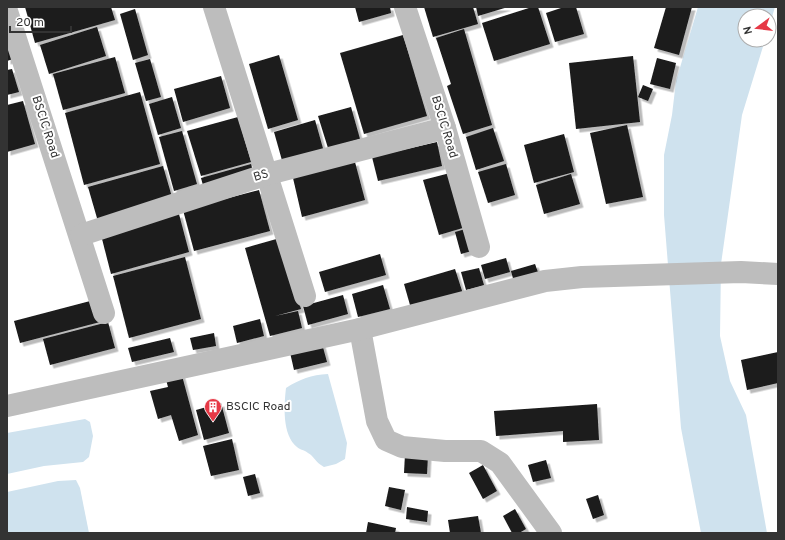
<svg xmlns="http://www.w3.org/2000/svg" width="785" height="540" font-family="Overpass,sans-serif">
  <style>
    .water { fill: #cfe2ee }
    .building { fill: #1a1a1a; filter: url(#shadow) }
    .lines { fill: none; stroke-linecap: round; stroke-linejoin: round }
    .secondary { stroke: #bdbdbd; stroke-width: 22 }
    .labels { text-anchor: middle; dominant-baseline: central; stroke-width: 4; stroke-linejoin: round; paint-order: stroke }
    .street-label { font-size: 12px; fill: #333; stroke: #fff }
    .poi-label { font-size: 12px; fill: #333; stroke: #fff; text-anchor: start }
  </style>
  <defs>
    <filter id="shadow"><feDropShadow dx="3.5" dy="3.5" stdDeviation="0" flood-color="#0004"/></filter>
  </defs>
  <rect width="100%" height="100%" fill="#fff"/>
  <g class="water">
    <path d="M698,7H775L769,27V16H745V40H765L742,115L721,264L720,336L730,381L746,415L767,533H701L681,428L664,215V155L672,115L676,81Z"/>
    <path d="M328,374L347,443L345,459L336,464L324,467C315,462 314,456 308,453C305,450 300,450 297,447C282,435 284,405 286,388C300,379 311,375 328,374Z"/>
    <path d="M85,419L90,422L93,436L89,457L83,462L44,466L7,474V433Z"/>
    <path d="M76,480L80,488L89,533H7V492L58,481Z"/>
  </g>
  <g class="building">
    <path d="M25,7H111L115,20L35,43Z"/>
    <path d="M355,7H390L391,13L359,22Z"/>
    <path d="M424,7H473L478,24L433,37Z"/>
    <path d="M476,7H508L478,16Z"/>
    <path d="M532,7H538L550,44L494,61L482,23Z"/>
    <path d="M564,7H576L584,34L555,42L546,13Z"/>
    <path d="M666,7H692L679,55L654,48Z"/>
    <path d="M135,9L148,55L133,60L120,14Z"/>
    <path d="M97,27L106,56L49,74L40,45Z"/>
    <path d="M464,29L492,125L463,134L447,86L451,84L436,38Z"/>
    <path d="M403,35L427,116L364,134L340,53Z"/>
    <path d="M7,40L13,59L7,61Z"/>
    <path d="M279,55L298,120L268,129L249,64Z"/>
    <path d="M633,56L640,122L576,129L569,63Z"/>
    <path d="M115,57L125,93L63,110L53,74Z"/>
    <path d="M657,58L676,63L670,89L650,84Z"/>
    <path d="M150,59L161,97L146,101L135,63Z"/>
    <path d="M12,69L19,92L7,95V70Z"/>
    <path d="M221,76L230,108L183,122L174,89Z"/>
    <path d="M643,85L653,89L648,101L638,97Z"/>
    <path d="M140,92L160,164L84,185L65,113Z"/>
    <path d="M172,97L181,128L158,135L149,104Z"/>
    <path d="M23,101L35,144L7,152V105Z"/>
    <path d="M351,107L360,139L328,148L318,116Z"/>
    <path d="M238,117L251,162L201,176L187,131Z"/>
    <path d="M315,120L324,152L283,164L274,132Z"/>
    <path d="M627,125L643,197L606,204L590,133Z"/>
    <path d="M493,128L504,161L476,170L466,137Z"/>
    <path d="M182,131L197,184L174,191L159,137Z"/>
    <path d="M564,134L574,172L534,183L524,145Z"/>
    <path d="M437,142L442,166L378,181L372,157Z"/>
    <path d="M355,162L365,200L302,217L293,178Z"/>
    <path d="M251,164L254,175L204,189L201,178Z"/>
    <path d="M506,164L515,195L488,203L478,172Z"/>
    <path d="M163,166L174,204L99,225L88,187Z"/>
    <path d="M450,173L466,227L439,235L423,180Z"/>
    <path d="M571,174L580,204L544,214L536,185Z"/>
    <path d="M259,190L270,231L194,251L183,210Z"/>
    <path d="M179,214L189,252L111,274L101,235Z"/>
    <path d="M469,228L475,250L461,254L455,232Z"/>
    <path d="M280,238L301,309L275,316L298,311L302,328L270,336L245,248Z"/>
    <path d="M380,254L386,275L325,292L319,272Z"/>
    <path d="M185,257L201,319L129,338L113,276Z"/>
    <path d="M506,258L510,272L485,279L481,265Z"/>
    <path d="M535,264L539,275L514,282L511,271Z"/>
    <path d="M479,268L484,285L466,290L461,272Z"/>
    <path d="M455,269L464,297L412,312L404,284Z"/>
    <path d="M383,285L390,309L358,317L352,294Z"/>
    <path d="M343,295L348,314L308,325L303,306Z"/>
    <path d="M94,300L100,322L20,343L14,321Z"/>
    <path d="M260,319L264,336L237,343L233,326Z"/>
    <path d="M108,322L115,348L50,365L43,339Z"/>
    <path d="M214,333L216,346L193,350L190,338Z"/>
    <path d="M170,338L174,352L132,362L128,348Z"/>
    <path d="M321,340L327,362L294,370L289,348Z"/>
    <path d="M778,352V383L747,390L741,360Z"/>
    <path d="M181,372L198,435L179,441L171,415L158,419L150,391L168,387L165,376Z"/>
    <path d="M221,403L229,433L204,440L196,410Z"/>
    <path d="M597,404L599,440L563,442V431L496,436L494,411Z"/>
    <path d="M232,439L239,470L211,476L203,446Z"/>
    <path d="M405,454L428,455L427,474L404,473Z"/>
    <path d="M546,460L551,478L533,482L528,465Z"/>
    <path d="M483,465L497,491L483,499L469,473Z"/>
    <path d="M255,474L260,493L248,496L243,477Z"/>
    <path d="M389,487L405,490L401,510L385,506Z"/>
    <path d="M598,495L604,515L593,519L586,499Z"/>
    <path d="M407,507L428,511L427,522L406,519Z"/>
    <path d="M515,509L526,529L519,533H512L503,516Z"/>
    <path d="M478,516L481,533H450L448,520Z"/>
    <path d="M368,522L396,528L395,533H366Z"/>
  </g>
  <g class="lines">
    <g class="secondary">
      <path d="M214,7L305,296"/>
      <path d="M405,7L445,128L479,247"/>
      <path d="M7,11L104,313"/>
      <path d="M81,235L268,174L445,128"/>
      <path d="M360,329L377,421L386,440L402,447L445,451H481L500,463L551,533"/>
      <path d="M7,406L360,329L545,281L582,277L741,272L778,274"/>
    </g>
  </g>
  <defs>
    <symbol id="building-pin" viewBox="-11 -11 22 30"><path d="M0 17L-7.5 6A9.5 9.5 0 1 1 7.5 6Z" fill="#e63946" stroke="#fff"/><path d="M-4-6H4V6H1V3H-1V6H-4ZM-2.5-4.3h1.7v1.8h-1.7ZM.8-4.3h1.7v1.8H.8ZM-2.5-1h1.7V.8h-1.7ZM.8-1h1.7V.8H.8Z" fill="#fff"/></symbol>
  </defs>
  <g fill-rule="evenodd">
    <use href="#building-pin" x="203" y="397" width="20" height="27"/>
  </g>
  <g class="labels">
    <g class="street-label">
      <text transform="translate(45 127) rotate(72)">BSCIC Road</text>
      <text transform="translate(444 127) rotate(73)">BSCIC Road</text>
      <text transform="translate(261 176) rotate(-17)">BS</text>
    </g>
    <g class="poi-label">
      <text x="226" y="407">BSCIC Road</text>
    </g>
  </g>
  <rect width="785" height="540" fill="none" stroke="#333333" stroke-width="16"/>
  <g transform="translate(757 28) rotate(255)"><circle r="19" fill="#ffffff" stroke="#adadad"/>
  <path d="M0-3L7 15L0 10L-7 15Z" fill="#e63946"/>
  <text y="-6" font-size="11" font-weight="bold" text-anchor="middle" fill="#333333">N</text>
  </g>
  <path d="M10 26v6h61v-6" fill="none" stroke="#333333" stroke-width="2"/>
  <text x="16" y="26" font-size="12" fill="#333333" stroke="#ffffff" stroke-width="3" paint-order="stroke">20 m</text>
</svg>
